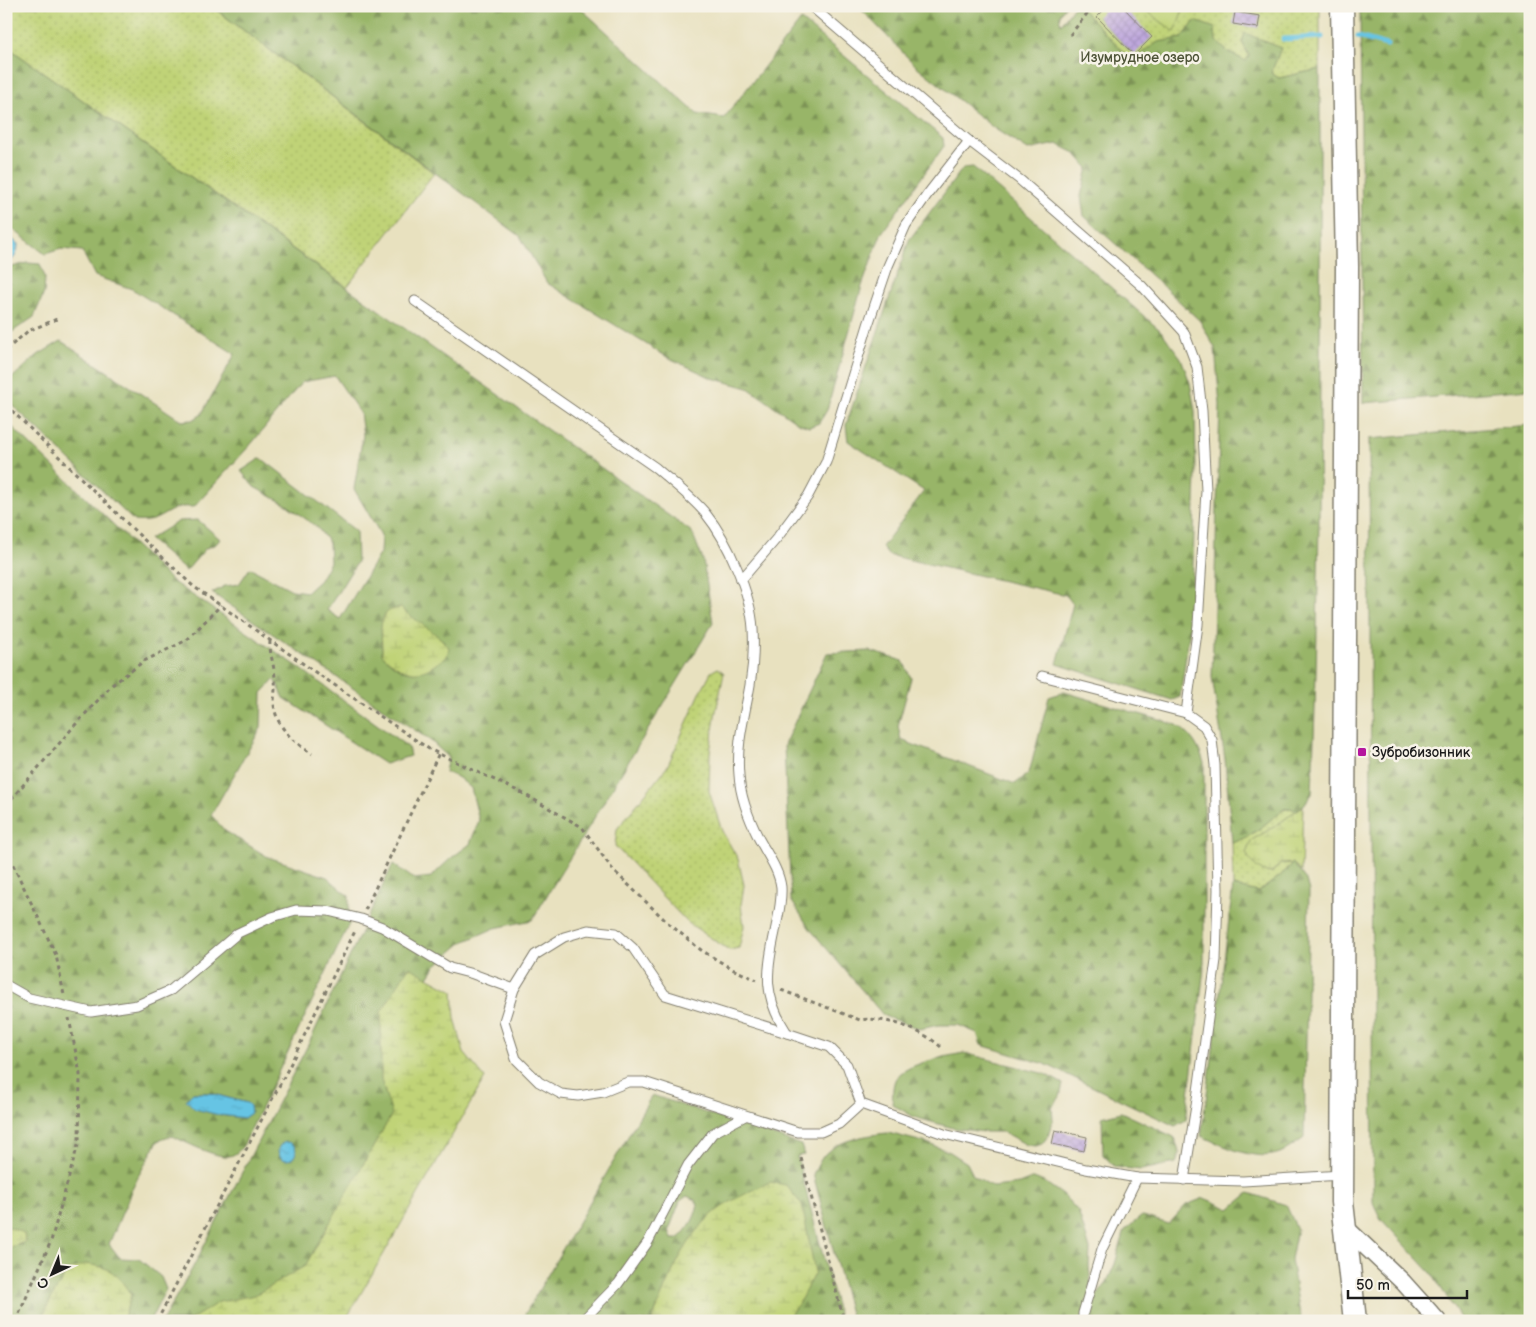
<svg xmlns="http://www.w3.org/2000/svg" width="1536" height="1327" font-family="'Balsamiq Sans',sans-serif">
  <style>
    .grass { fill: url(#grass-dots); stroke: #6e784a }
    .forest { fill: url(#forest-firs); stroke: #5a6842; fill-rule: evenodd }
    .wetland { fill: url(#wetland-marsh); stroke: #6e784a }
    .garden { fill: #c0d377; stroke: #6e784a }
    .water { fill: url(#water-ripples); stroke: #417080 }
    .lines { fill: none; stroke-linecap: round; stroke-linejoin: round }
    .stream { stroke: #66c4e4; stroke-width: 5 }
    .building { fill: url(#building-cross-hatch) }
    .service-casing { stroke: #827e6e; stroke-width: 11 }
    .minor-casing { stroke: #827e6e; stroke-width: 19 }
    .secondary-casing { stroke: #827e6e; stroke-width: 25 }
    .path { stroke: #827e6e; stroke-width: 3; stroke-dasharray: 4 4; stroke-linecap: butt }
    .service { stroke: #fff; stroke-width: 9 }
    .minor { stroke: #fff; stroke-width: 16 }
    .secondary { stroke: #fff; stroke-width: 22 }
    .poi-dot { fill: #b5179e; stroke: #f7f3e8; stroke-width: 2 }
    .labels { text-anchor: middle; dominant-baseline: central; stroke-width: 5; stroke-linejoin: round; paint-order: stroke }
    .park-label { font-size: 14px; fill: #4d5337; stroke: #f7f3e8 }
    .poi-label { font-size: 14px; fill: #1c1c1c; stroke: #f7f3e8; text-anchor: start }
  </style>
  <defs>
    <pattern id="grass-dots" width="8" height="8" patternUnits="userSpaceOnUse" patternTransform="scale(1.25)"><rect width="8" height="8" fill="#c0d377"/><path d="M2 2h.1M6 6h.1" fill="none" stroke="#a4b566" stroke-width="1.8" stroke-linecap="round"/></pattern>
    <pattern id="forest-firs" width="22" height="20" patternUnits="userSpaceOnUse" patternTransform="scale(1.25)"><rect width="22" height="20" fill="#98b568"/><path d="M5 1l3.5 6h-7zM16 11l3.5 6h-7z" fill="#7b9255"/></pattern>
    <pattern id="wetland-marsh" width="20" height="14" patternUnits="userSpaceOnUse" patternTransform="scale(1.25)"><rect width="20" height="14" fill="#c0d377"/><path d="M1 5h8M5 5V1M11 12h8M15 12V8" fill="none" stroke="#a4b566"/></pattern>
    <pattern id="water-ripples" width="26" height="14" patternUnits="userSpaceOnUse" patternTransform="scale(1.25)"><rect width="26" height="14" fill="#66c4e4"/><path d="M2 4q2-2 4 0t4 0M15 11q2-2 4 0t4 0" fill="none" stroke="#58a8c3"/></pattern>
    <pattern id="building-cross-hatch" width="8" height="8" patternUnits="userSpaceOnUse" patternTransform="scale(1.25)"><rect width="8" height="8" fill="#bda6dd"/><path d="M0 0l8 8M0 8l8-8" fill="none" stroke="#a28ebd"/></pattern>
  </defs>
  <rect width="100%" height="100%" fill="#f7f3e8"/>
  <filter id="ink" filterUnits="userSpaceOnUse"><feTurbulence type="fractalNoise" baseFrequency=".02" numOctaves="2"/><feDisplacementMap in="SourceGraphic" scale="10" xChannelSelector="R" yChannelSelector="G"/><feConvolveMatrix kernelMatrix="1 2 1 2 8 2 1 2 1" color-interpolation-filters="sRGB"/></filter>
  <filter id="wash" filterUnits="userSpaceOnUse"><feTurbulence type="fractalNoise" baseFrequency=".0096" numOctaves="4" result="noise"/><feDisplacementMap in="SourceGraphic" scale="20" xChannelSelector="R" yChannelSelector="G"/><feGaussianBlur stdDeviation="1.12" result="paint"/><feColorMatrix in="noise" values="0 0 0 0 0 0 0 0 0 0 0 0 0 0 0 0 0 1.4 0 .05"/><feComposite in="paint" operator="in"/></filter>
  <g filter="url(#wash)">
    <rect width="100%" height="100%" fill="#e8e1bf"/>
    <g class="grass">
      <path d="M6,6H211L434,173L347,287L6,46Z"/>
      <path d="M1074,6H1320V69L1132,111Z"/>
      <path d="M718,668L724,673L715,716L710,753L709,791L722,831L738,859L744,885L741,905L744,926L739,948L729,950L687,922L615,846L617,829L667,767L701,691L711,672Z"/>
      <path d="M1291,808L1296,811L1274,827L1252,840L1271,873L1281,864L1293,863C1283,875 1271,883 1258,892L1233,886L1232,843C1242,840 1250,836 1258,830C1268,823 1278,809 1291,808Z"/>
    </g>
    <g class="forest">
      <path d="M211,6H578L697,114L724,118L801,20L943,138L944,146L881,234L862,286L827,410L819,423L809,427L798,423L748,388L712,378L667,357L547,283L520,236Z"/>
      <path d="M858,6H1066C1060,12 1058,16 1061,24L1074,6H1083L1082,9L1131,60L1158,42L1182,38L1195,21L1215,28L1216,41L1228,52L1246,61L1249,56L1242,42L1245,33L1281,48L1271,73L1279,78L1320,69C1320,310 1322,552 1312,794L1303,806L1296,811L1291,808L1284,809L1258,830L1243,839L1232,843L1225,759L1212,677L1220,405L1215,348L1200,321L1164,287L1084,216L1081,196L1088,168L1075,153L1057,144L1028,150L995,129L915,65Z"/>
      <path d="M1360,6H1530V389L1363,403Z"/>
      <path d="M6,46L692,532L703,560L713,623L532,920L495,928L463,942L436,965L417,994L411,1110L311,1287L202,1321H162L192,1269L309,1043L393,864L414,879L431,877L450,859L470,844L479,820L471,788L459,778L445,772L448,757L431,741L212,593L225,586L239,584L250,568L292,590L307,592L320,580L330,562L329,543L318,528L287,505L254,487L241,471L261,458L356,531L357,562L327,610L340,619L380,553L381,535L354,489L363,435L360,413L335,376L302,382L252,443L194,507C188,507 182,506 177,508C158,516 157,523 134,521L6,399V383L38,355L61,341L182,421L192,420L201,415L235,354L132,289L95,276L82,251L61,249L45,254L6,224ZM401,608L430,632L444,641L426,670C405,673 396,670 382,654V641Z"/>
      <path d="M973,167L1161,331L1181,358L1190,383L1195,411L1196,474L1191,621L1180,697L1172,700L1057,664L1073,604L1066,595L888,555L882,547L924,491L848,441L846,425L909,240L963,168Z"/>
      <path d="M6,263L12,267L27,263L40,264L45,277L44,293L34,317L6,336Z"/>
      <path d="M6,421L173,582L297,666L408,747L410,756L385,764L284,698L275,679L262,693L261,728L211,815L225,831L268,857L327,877L349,896V924L244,1144C241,1149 236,1155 229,1156C215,1158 186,1142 172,1136L158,1141L149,1157L136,1180L109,1244L120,1258L139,1259L161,1277L166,1289L150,1321H123L131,1295L51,1299L40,1321H6V1304L13,1276L6,1265V1251L13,1246L9,1227L6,1228V616L8,614ZM193,1093H210L247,1103L251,1112L244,1118L219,1115Z"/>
      <path d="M1530,425V1321H1462L1432,1274L1381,1219L1373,1203L1369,439Z"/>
      <path d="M198,520L220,539L216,544L206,548L186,571L149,539L179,521Z"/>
      <path d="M870,651L903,661L911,678L898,726L901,740L1015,784L1029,773L1049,697L1064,692L1177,725C1192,736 1198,745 1204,763V968L1186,1120L1175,1126L1045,1064L981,1045L977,1033L958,1025H938L920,1029L884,1016L810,929L791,900L784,745L827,653Z"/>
      <path d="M1293,863L1306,880L1309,891L1304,1138C1297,1143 1289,1149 1280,1153C1255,1162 1224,1146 1201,1136L1212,1058L1233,886L1258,892C1271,883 1283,875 1293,863Z"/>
      <path d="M964,1053L1045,1074L1063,1084L1060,1097L1052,1107L1053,1120L1048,1136L1042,1144L1036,1146L1027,1145L1003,1132H984L953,1128L914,1117L892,1104C893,1097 892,1087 895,1080C902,1064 948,1056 964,1053Z"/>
      <path d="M652,1095L801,1145L804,1155L797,1156L840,1321H785L799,1303L659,1302L652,1321H521ZM687,1196L695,1200L698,1204C694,1221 690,1226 678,1239H672L669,1230L680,1201Z"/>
      <path d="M1121,1112L1174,1137L1180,1153L1176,1163L1141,1170L1115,1167L1103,1155L1102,1117Z"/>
      <path d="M888,1133L927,1143L950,1152L967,1163L973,1175L993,1187L1019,1184L1034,1178L1046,1183L1063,1195L1078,1211L1090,1249L1089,1267L1093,1301L1106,1284L1115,1264L1125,1230L1142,1216L1169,1224L1186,1205L1204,1198L1230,1209L1249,1193L1286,1205L1297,1229L1291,1259L1301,1321H852L813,1174C817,1168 820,1159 825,1154C841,1139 867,1135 888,1133Z"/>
    </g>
    <g class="wetland">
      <path d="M401,608C414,620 442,636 449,648L447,656C441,660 434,666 428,669C411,678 393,666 382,654C383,635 373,609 401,608Z"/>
      <path d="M1303,806L1301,872L1293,863L1281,864L1270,873C1259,872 1251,863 1246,853L1252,840L1274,827Z"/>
      <path d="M409,967L453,991L455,1018L464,1053L485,1078L345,1321H188L219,1302L255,1295L305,1266L392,1114L381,1080V1012Z"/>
      <path d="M770,1182L786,1185L802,1205L815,1272L799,1303L785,1321H652C666,1283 688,1229 722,1207C737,1197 754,1190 770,1182Z"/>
      <path d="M9,1227L24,1233L25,1242L13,1246L6,1251V1229Z"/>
      <path d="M85,1264C111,1267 117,1273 131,1295L123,1321H40L51,1299L67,1271Z"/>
    </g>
    <path class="garden" d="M1140,6H1184L1175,32Z"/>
    <g class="water">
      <path d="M6,234L18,244C18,251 16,257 11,261L6,258Z"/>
      <path d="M193,1093H210L247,1103L250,1106L251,1113L244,1118L219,1115L195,1109L186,1100Z"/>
      <circle cx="287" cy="1151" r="9"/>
    </g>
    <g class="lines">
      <g class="stream">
        <path d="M1358,37L1387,45"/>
        <path d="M1283,39L1322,37"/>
      </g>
    </g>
    <g id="blocks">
      <g class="building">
        <path d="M1108,6H1122L1152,37L1134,55L1097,17Z"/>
        <path d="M1235,12L1260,16L1258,28L1233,24Z"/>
        <path d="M1055,1130L1087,1137L1084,1151L1052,1144Z"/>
      </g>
    </g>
  </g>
  <g filter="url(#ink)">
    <use href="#blocks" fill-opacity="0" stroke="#827e6e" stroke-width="1"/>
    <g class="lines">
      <defs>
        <g id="service">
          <path d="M811,6L969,141L1020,180L1142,286L1184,332L1197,367L1202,411L1206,491L1198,625L1186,713"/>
          <path d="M415,301L656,468C673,483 692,497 706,514C728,541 751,594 753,629C754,647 753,667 750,685C745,715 736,744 739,775C740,795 750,821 759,839C767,854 779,870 781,887C782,903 778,916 775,932C766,973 763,996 787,1033"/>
          <path d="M741,580L777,538L808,496L826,462L868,325L888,266L906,225L927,195L969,141"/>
          <path d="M1042,676L1186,713L1204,726L1212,740L1215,765L1218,890L1216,960L1196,1106L1184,1180"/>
          <path d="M588,930L616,933L633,948L665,995L787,1033L829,1047L847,1065L861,1104L839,1124L821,1132H798L644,1082H628L603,1092L578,1096L561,1094L539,1082L516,1059L504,1021L514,989L535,955L564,937Z"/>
          <path d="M6,985L29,998L91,1012L137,1005L171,990L238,933L272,917L296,910L328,911L361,919L382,927L450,968L473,974L514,989"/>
          <path d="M861,1104L944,1134L1086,1169L1137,1178L1243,1181L1342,1175"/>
          <path d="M582,1321L618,1284L648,1242L688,1165L713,1133L745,1116"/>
          <path d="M1083,1321V1313L1102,1249L1137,1178"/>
        </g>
        <path id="minor" d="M1344,1226L1403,1282L1438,1321"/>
        <path id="secondary" d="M1342,6L1347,267L1342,1202L1355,1321"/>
      </defs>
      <use href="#service" class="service-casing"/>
      <use href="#minor" class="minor-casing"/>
      <use href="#secondary" class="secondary-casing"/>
      <g class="path">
        <path d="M1070,35L1093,6"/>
        <path d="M6,350L28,331L57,319"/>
        <path d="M6,405L137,533L193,586L315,672L429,749L522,793L582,827L613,870L667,922L701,950L732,969L757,980"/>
        <path d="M270,641C269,654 275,666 275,680C276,687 274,695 274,703C275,727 294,742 312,754"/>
        <path d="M6,805L76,724L112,685L144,661L187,640L221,605"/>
        <path d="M6,850L56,955L64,995"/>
        <path d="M365,910L439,753"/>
        <path d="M781,990L860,1020C886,1016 924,1030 943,1049"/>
        <path d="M801,1158L844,1321"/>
        <path d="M16,1321L51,1241L79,1141L80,1074L69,1018"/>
        <path d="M157,1321L290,1065L356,929"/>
      </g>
      <use href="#service" class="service"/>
      <use href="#minor" class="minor"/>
      <use href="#secondary" class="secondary"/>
    </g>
  </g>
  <rect class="poi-dot" x="1357" y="747" width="10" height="10" rx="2.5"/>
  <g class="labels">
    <g class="park-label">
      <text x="1140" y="57">Изумрудное озеро</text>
    </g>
    <g class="poi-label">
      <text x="1372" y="752">Зубробизонник</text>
    </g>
  </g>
  <rect width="1536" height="1327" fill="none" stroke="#f7f3e8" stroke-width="25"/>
  <g transform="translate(52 1274) rotate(224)" stroke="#f7f3e8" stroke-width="4" paint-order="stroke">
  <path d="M0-4L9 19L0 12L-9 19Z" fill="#1c1c1c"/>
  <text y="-8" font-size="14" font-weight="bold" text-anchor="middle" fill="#1c1c1c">С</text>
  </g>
  <path d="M1348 1290v8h119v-8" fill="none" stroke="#1c1c1c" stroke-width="2.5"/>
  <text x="1356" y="1290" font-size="15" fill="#1c1c1c" stroke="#f7f3e8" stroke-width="4" paint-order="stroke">50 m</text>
</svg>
